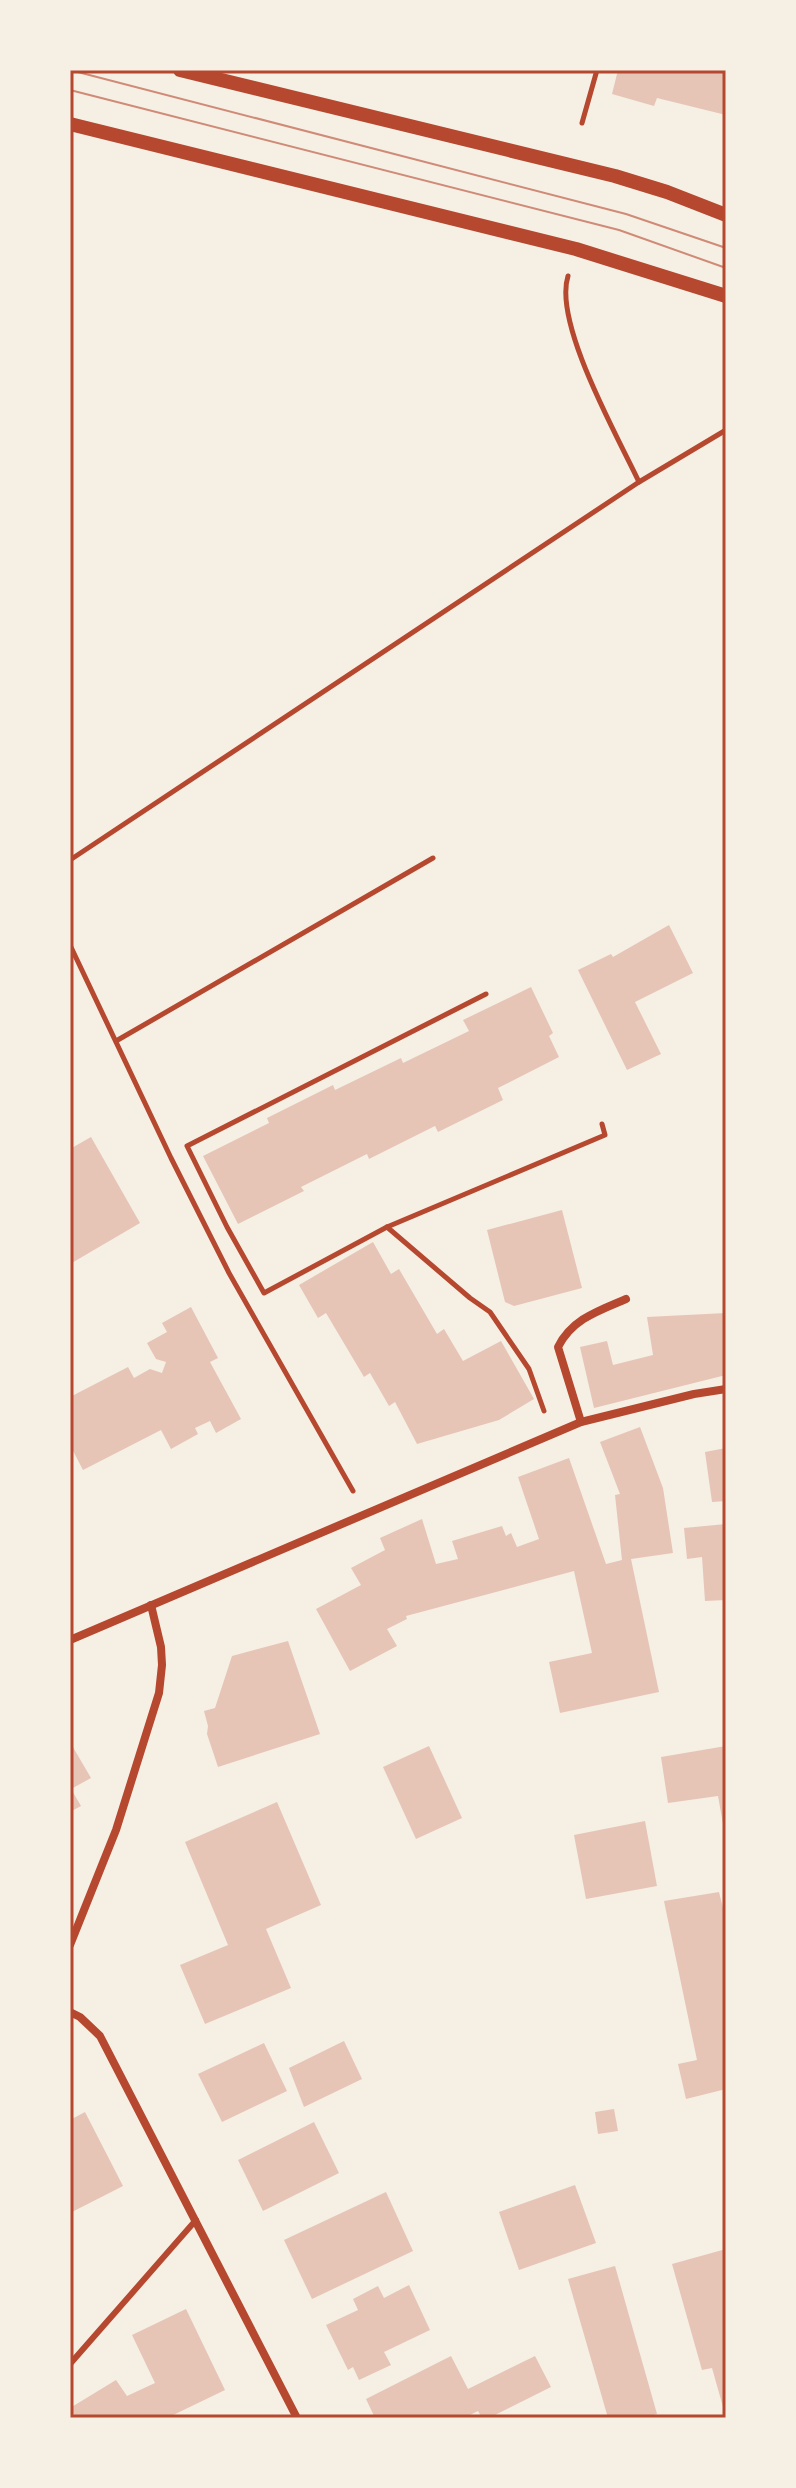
<svg xmlns="http://www.w3.org/2000/svg" width="796" height="2488" font-family="Ubuntu,sans-serif">
  <style>
    .building { fill: #e6c5b7 }
    .lines { fill: none; stroke-linecap: round; stroke-linejoin: round }
    .path { stroke: #b5482f; stroke-width: 5 }
    .service { stroke: #b5482f; stroke-width: 6 }
    .minor { stroke: #b5482f; stroke-width: 8 }
    .tertiary { stroke: #b5482f; stroke-width: 14 }
    .tram { stroke: #cf8b77; stroke-width: 2 }
    .neatline { fill: none; stroke: #b5482f; stroke-width: 3 }
  </style>
  <rect width="100%" height="100%" fill="#f6efe4"/>
  <g class="building">
    <path d="M618,70H726V115L657,98L654,106L612,94Z"/>
    <path d="M669,925L693,973L635,1002L661,1054L627,1070L578,970L611,954L613,957Z"/>
    <path d="M531,987L553,1033L549,1036L559,1057L498,1088L503,1100L438,1132L435,1126L369,1159L367,1154L301,1187L304,1191L238,1224L203,1156L269,1123L267,1118L333,1085L335,1090L401,1058L403,1063L469,1031L463,1020Z"/>
    <path d="M91,1137L140,1223L70,1264V1149Z"/>
    <path d="M562,1210L582,1288L514,1306L505,1302L487,1230Z"/>
    <path d="M373,1242L391,1274L399,1269L437,1334L444,1329L463,1361L501,1341L534,1399L499,1420L417,1444L395,1402L389,1406L370,1373L364,1377L326,1313L318,1318L299,1285Z"/>
    <path d="M191,1307L218,1358L210,1362L241,1419L216,1433L210,1421L195,1428L198,1434L171,1449L161,1430L83,1470L70,1445V1397L128,1367L134,1378L150,1369L162,1373L166,1362L156,1359L147,1343L167,1332L162,1323Z"/>
    <path d="M726,1313V1375L594,1408L580,1347L607,1341L613,1365L653,1355L647,1317Z"/>
    <path d="M640,1427L663,1488L673,1553L631,1559L659,1692L560,1713L549,1662L592,1653L574,1571L406,1616L407,1619L387,1629L397,1646L350,1671L316,1609L361,1585L351,1568L385,1550L380,1538L422,1519L436,1564L458,1559L452,1541L502,1526L506,1536L511,1533L517,1547L539,1539L518,1477L569,1458L606,1564L622,1560L615,1495L620,1494L600,1442Z"/>
    <path d="M726,1448V1501L712,1502L705,1452Z"/>
    <path d="M726,1524V1600L705,1601L702,1557L687,1559L684,1528Z"/>
    <path d="M288,1641L320,1734L218,1767L207,1734L208,1726L204,1711L215,1708L232,1656Z"/>
    <path d="M70,1742L91,1778L71,1789L81,1806L70,1812Z"/>
    <path d="M429,1746L462,1818L416,1839L383,1767Z"/>
    <path d="M726,1746V1823L723,1824L718,1796L668,1803L661,1757Z"/>
    <path d="M277,1802L321,1905L266,1929L291,1988L205,2024L180,1965L228,1945L185,1842Z"/>
    <path d="M645,1821L657,1886L586,1899L574,1835Z"/>
    <path d="M719,1892L726,1920V2089L686,2099L678,2064L697,2060L664,1901Z"/>
    <path d="M344,2041L362,2079L304,2107L289,2068Z"/>
    <path d="M264,2043L287,2091L222,2122L198,2074Z"/>
    <path d="M614,2109L618,2131L598,2134L595,2112Z"/>
    <path d="M85,2112L123,2186L70,2213V2120Z"/>
    <path d="M314,2122L339,2173L263,2211L238,2160Z"/>
    <path d="M575,2185L596,2243L519,2270L499,2212Z"/>
    <path d="M386,2192L413,2251L312,2299L284,2240Z"/>
    <path d="M726,2249V2413L725,2414L712,2368L702,2370L672,2264Z"/>
    <path d="M615,2266L657,2414L644,2418H608L568,2279Z"/>
    <path d="M409,2285L430,2330L384,2352L391,2365L359,2380L353,2367L348,2370L326,2325L358,2310L353,2299L378,2286L384,2298Z"/>
    <path d="M186,2309L225,2390L167,2418H76L70,2408L116,2380L127,2396L155,2383L132,2335Z"/>
    <path d="M451,2356L468,2389L535,2356L551,2387L489,2418H482L478,2411L464,2418H375L366,2399Z"/>
  </g>
  <g class="lines">
    <g class="path">
      <path d="M582,123L597,70"/>
      <path d="M639,482L726,430"/>
      <path d="M70,860L639,482C618,437 553,323 568,276"/>
      <path d="M70,945L171,1158L229,1273L353,1491"/>
      <path d="M486,994L187,1146L227,1227L264,1293L387,1227L605,1135L602,1124"/>
      <path d="M116,1041L433,858"/>
      <path d="M387,1227L470,1298L490,1312L529,1369L544,1411"/>
    </g>
    <path class="service" d="M70,2364L196,2220"/>
    <g class="minor">
      <path d="M581,1422L558,1347C572,1319 598,1311 626,1299"/>
      <path d="M70,1640L581,1422L694,1394L726,1389"/>
      <path d="M70,1945L116,1830L159,1693L162,1665L161,1647L151,1605"/>
      <path d="M70,2012L80,2017L100,2036L297,2418"/>
    </g>
    <g class="tertiary">
      <path d="M180,70L615,176L667,192L726,215"/>
      <path d="M70,124L576,249L726,296"/>
    </g>
    <g class="tram">
      <path d="M70,70L626,214L726,248"/>
      <path d="M70,90L619,230L726,268"/>
    </g>
  </g>
  <rect width="796" height="2488" fill="none" stroke="#f6efe4" stroke-width="144"/>
  <rect x="72" y="72" width="652" height="2344" class="neatline"/>
</svg>
